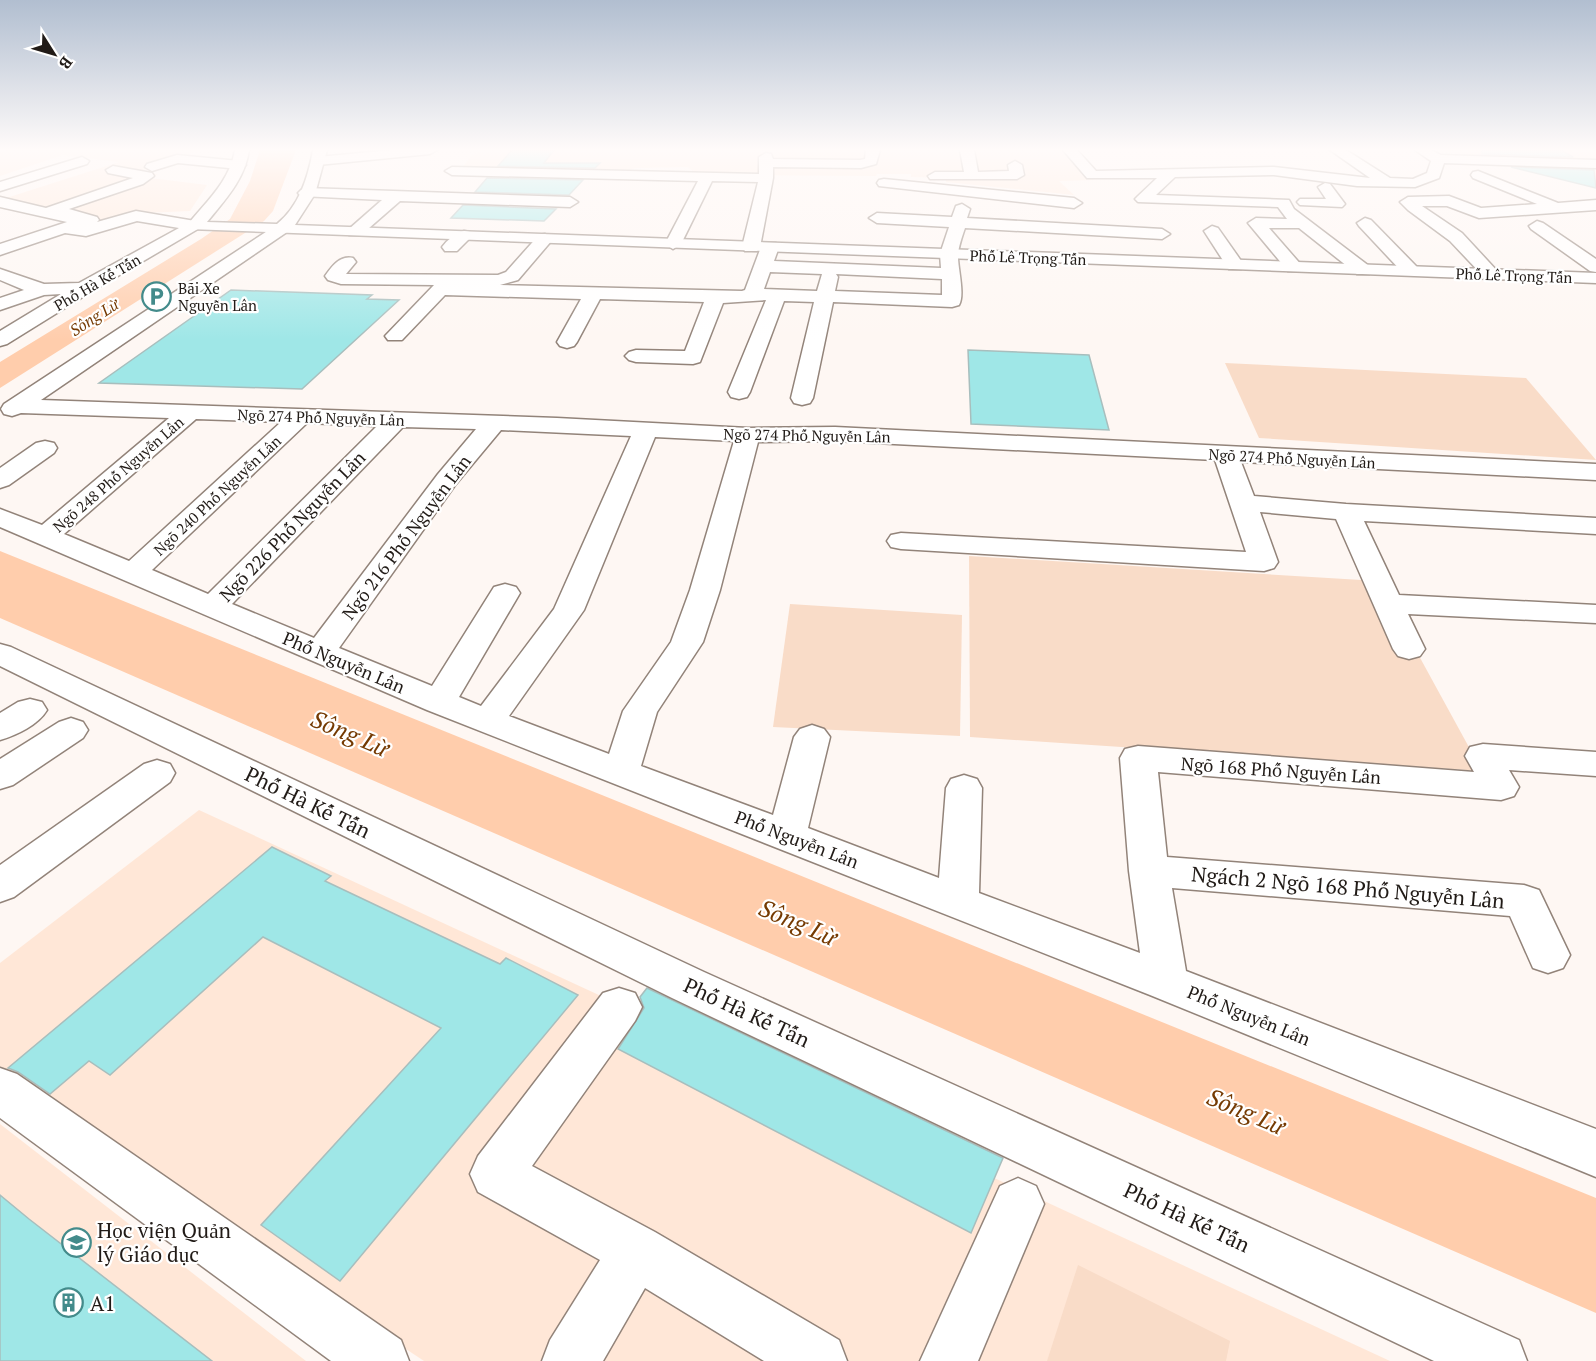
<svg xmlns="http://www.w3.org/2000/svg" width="1596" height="1361" font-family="'PT Serif',serif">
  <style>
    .built { fill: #ffe7d7 }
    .green { fill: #f9dcc8 }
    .water { fill: #ffcdac }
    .building { fill: #9fe7e7; stroke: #a8bebd; stroke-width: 1.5 }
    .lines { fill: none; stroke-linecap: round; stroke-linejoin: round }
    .minor-casing { stroke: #928379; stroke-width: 3 }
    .major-casing { stroke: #928379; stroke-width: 3 }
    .minor { fill: #fff; fill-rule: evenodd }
    .major { fill: #fff; fill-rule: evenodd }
    .labels { text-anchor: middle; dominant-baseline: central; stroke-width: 4.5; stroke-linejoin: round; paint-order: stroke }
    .far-street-label { font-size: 15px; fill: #211b17; stroke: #fff }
    .far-poi-label { font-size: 15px; fill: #211b17; stroke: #fff; text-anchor: start }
    .far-water-label { font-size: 16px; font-style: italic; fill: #753a02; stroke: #fff }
    .street-label { font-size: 18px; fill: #211b17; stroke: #fff }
    .near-street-label { font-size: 21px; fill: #211b17; stroke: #fff }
    .near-poi-label { font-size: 21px; fill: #211b17; stroke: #fff; text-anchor: start }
    .near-water-label { font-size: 24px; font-style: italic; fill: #753a02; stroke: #fff }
  </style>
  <rect width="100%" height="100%" fill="#fef7f3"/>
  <g class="built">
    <path d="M6,150H201L150,166L152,167L139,172L158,174L150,178L207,185L190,211L145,213L102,224L0,200L119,162L63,155L0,176V151Z"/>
    <path d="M481,150H1078L1094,180L1059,181L1074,195L946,182V178L911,177V174H877L876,176L709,175L696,174L688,167L636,168L614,173L462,168L471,156Z"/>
    <path d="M1441,150H1596V160L1466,156Z"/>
    <path d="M199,810L1390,1361H424L0,1079V963Z"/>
    <path d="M0,1124L306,1361H0Z"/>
  </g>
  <g class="green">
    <path d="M1225,363L1526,378L1596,460L1259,438Z"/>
    <path d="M969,556L1378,581L1482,771L970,737Z"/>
    <path d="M790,604L962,615L960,736L773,727Z"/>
    <path d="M1078,1265L1230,1341L1226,1361H1047Z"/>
  </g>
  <g class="water">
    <path d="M260,150H296L273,211L264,221L0,388V362L201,239L230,219L250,181Z"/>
    <path d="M0,551L1596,1198V1313L0,618Z"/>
  </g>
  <g class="building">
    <path d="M512,150H554L544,163H600L595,168L498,166Z"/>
    <path d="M1482,150H1561L1573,157L1482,154Z"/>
    <path d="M1511,167L1594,170L1596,188Z"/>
    <path d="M487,178L583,180L569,195L475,192Z"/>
    <path d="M463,205L556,209L544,221L451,218Z"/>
    <path d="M231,290L372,295L367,299L399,300L302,389L99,383Z"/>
    <path d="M968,350L1089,355L1109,430L971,424Z"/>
    <path d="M272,847L331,876L325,881L500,964L506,958L578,995L340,1281L261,1225L441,1028L263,937L110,1075L89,1061L50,1094L18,1072L8,1068Z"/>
    <path d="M647,988L1003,1158L971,1233L618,1049L644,1008L640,997Z"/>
    <path d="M0,1195L29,1219L212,1361H0Z"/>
  </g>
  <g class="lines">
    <defs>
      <g id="minor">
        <path d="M392,150H437L430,154L318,165L311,161L318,157Z"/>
        <path d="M866,150H880L876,164L861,168L773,167V178L760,247L757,251H745L742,247L758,182L712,181L681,244L673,249L665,244L698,181L452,175L445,171L452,167L759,174V157L766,153L771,154L773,159L860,160L865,159Z"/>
        <path d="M960,150H974L978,172L1009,171L1008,165L1015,161L1022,165L1024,175L1017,179H930L928,176L935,172H964Z"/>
        <path d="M1063,150H1077L1096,171L1274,167L1370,178L1330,150H1346L1390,178L1413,179L1427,173L1431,161L1415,150H1431L1441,155L1596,160V168L1444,163L1439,178L1415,187L1357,186L1274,175L1175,177L1156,195L1289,200L1294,209L1369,266L1372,270L1369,274H1357L1299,228H1269L1303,267L1300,271H1288L1248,223L1256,218L1287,219L1278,207L1138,202L1135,199L1138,196L1157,178H1087Z"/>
        <path d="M177,155L239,161L246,165L239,169L178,163L152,171L145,167L147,164Z"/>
        <path d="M82,157L89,161L87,164L0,191V182Z"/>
        <path d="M113,166L152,173L154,176L143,184L69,209L97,217L99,220L97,222L136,211L195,221L203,226L94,290L7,344L0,346V331L61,294L44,295L0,310V298L24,290L0,280V269L44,284L79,283L179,228L137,221L86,236L65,233L0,255V244L67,222L0,207V197L46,208L133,178L108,173L106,170Z"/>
        <path d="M1478,171L1558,203L1596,200V210L1479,218L1447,206H1422L1462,233L1500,274L1497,278H1485L1450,241L1408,210L1400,202L1408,197L1449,196L1481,208L1537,204L1473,178L1471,175L1473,172Z"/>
        <path d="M884,179L1074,198L1082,203L1074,208L879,186L877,183L879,180Z"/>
        <path d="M1325,183L1330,184L1345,204L1342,207L1300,205L1297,202L1300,199H1326L1318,187Z"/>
        <path d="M306,188L570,197L578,202L570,207L400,201L361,235H349L347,232L349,229L382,200L301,196L298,193L301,190Z"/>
        <path d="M962,204L970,209L967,218L1162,229L1170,234L1162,239L965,228C962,237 958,247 958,257C958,269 965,295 959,305L952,307L833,302L813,398L810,403L802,405L794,403L791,398L814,302L784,301L750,392L747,397L739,399L731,397L728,392L766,300L723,303L700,362L693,364L636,362L629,360L625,356L629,352L636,350L685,351L704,302L600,299L577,342L574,346L567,348L560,346L557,342L581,299L445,295L402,340H388L385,336L434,285L341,284L328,280L325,276C332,266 340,255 353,258L356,262L346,274L498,275L506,272L539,235L545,234L553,239L518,280L500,285L742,291L745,290L761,247L764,243H776L779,247L774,261L941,268L940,254L949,227L877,223L869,218L877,213L952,217L956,206ZM770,272L822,274L817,291L764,289ZM836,274L942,279V295L835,291L838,277Z"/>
        <path d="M1365,218L1371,220L1416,266L1419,270L1416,274H1404L1359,226L1357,223Z"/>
        <path d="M1537,221L1543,223L1596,259V272L1590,271L1531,229L1529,226Z"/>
        <path d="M281,224L289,229L287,232L41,400L557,418L748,428L835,427L1596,464V480L1241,462L1254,496L1346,504L1596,518V534L1364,521L1399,595L1596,605V623L1408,614L1425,649L1420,656L1409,659L1398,656L1393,649L1336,519L1260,512L1278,562L1274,568L1264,571L901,549L891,547L887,541L891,535L901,533L1246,552L1215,460L835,441L758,442L720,590L703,642L657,712L641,766L773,815L794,737L800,729L812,725L824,729L830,737L808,828L939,878L946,788L951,779L964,775L977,779L982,788L979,893L1140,953L1129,871L1120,758L1125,749L1138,746L1474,772L1465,756L1470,747L1483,744L1596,752V776L1509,770L1519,787L1514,796L1501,800L1158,772L1167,857L1524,885L1539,890L1570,955L1563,968L1548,973L1533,968L1510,916L1172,888L1186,971L1596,1129V1177L1150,995L427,710L0,527V509L42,525L169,418L21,413L12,416L4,414L1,409L4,404L275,226ZM196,419L281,422L129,561L64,534ZM307,423L377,426L208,594L152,570ZM403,427L476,429L438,474L314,638L232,604ZM501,430L631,436L554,609L481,706L459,697L520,593L516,587L505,584L494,587L432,686L339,648L456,484ZM655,437L734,441L690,590L671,642L623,711L609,754L509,716L584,610Z"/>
        <path d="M1212,226L1218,228L1244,265L1241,269H1229L1226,265L1204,231Z"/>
        <path d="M464,231L470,232L472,236L457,251H445L442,247C447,240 456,233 464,231Z"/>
        <path d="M45,441L54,443L57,448L54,453L9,485L0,488V468L36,443Z"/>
        <path d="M0,644L11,647L704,972L1519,1340L1527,1361H1434L672,998L0,666Z"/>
        <path d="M30,699L42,702L47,710C38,725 17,735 0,740V713L18,702Z"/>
        <path d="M71,718L83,722L88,730L83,738L13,785L0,789V759L59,722Z"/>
        <path d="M157,760L170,764L175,773L170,782L14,897L0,902V865L144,764Z"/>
        <path d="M619,988L635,993L642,1007L635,1021L532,1166L655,1232L839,1340L847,1361H764L645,1288L603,1361H542L550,1340L600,1260L478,1192L470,1174L478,1156L603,993Z"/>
        <path d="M0,1068L17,1074L401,1340L409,1361H331L0,1118Z"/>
        <path d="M1018,1178L1036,1186L1044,1204L978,1361H920L1000,1186Z"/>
      </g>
      <path id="major" d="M235,150H249C245,179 225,200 207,222L277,224C299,206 308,178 313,150H327L315,194L295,225L1596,273V283L189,229L187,226L189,223C208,200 230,180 235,150Z"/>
    </defs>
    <use href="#minor" class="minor-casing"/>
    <use href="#major" class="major-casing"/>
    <use href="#minor" class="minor"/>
    <use href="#major" class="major"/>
  </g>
  <linearGradient id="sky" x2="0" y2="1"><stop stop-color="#b1bed0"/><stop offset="0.44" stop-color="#fffbfa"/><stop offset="1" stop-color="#fffbfa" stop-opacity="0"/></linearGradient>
  <rect width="1596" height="340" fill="url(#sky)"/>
  <defs>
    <symbol id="parking-ring" viewBox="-11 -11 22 22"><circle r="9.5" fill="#fff" stroke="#438b8b" stroke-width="1.5"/><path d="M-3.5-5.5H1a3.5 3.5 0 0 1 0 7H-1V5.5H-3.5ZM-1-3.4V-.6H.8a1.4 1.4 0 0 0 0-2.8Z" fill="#438b8b"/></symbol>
    <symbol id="university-ring" viewBox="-11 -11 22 22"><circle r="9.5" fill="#fff" stroke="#438b8b" stroke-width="1.5"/><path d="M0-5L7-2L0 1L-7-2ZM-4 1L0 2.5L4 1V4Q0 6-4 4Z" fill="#438b8b"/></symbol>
    <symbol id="building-ring" viewBox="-11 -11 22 22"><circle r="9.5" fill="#fff" stroke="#438b8b" stroke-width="1.5"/><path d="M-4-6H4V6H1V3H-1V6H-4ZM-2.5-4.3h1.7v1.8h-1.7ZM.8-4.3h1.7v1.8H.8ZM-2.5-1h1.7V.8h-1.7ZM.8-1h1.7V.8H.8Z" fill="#438b8b"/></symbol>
  </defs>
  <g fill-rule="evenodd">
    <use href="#parking-ring" x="140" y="280" width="33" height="33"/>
    <use href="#university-ring" x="60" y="1226" width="33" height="33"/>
    <use href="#building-ring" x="52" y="1286" width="33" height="33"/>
  </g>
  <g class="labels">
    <g class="far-street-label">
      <text transform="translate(1028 257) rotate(2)">Phố Lê Trọng Tấn</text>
      <text transform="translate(1514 275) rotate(2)">Phố Lê Trọng Tấn</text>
      <text transform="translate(97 282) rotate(-30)">Phố Hà Kế Tấn</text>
      <text transform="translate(321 417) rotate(2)">Ngõ 274 Phố Nguyễn Lân</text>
      <text transform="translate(807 435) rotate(1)">Ngõ 274 Phố Nguyễn Lân</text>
      <text transform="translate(1292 458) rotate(3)">Ngõ 274 Phố Nguyễn Lân</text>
      <text transform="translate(118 474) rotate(-41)">Ngõ 248 Phố Nguyễn Lân</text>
      <text transform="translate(217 495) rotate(-43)">Ngõ 240 Phố Nguyễn Lân</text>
    </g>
    <g class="far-poi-label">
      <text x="178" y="288">Bãi Xe<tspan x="178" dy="17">Nguyễn Lân</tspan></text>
    </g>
    <g class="far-water-label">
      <text transform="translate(94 317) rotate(-33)">Sông Lừ</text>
    </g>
    <g class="street-label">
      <text transform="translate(292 526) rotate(-46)">Ngõ 226 Phố Nguyễn Lân</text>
      <text transform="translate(406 537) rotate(-53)">Ngõ 216 Phố Nguyễn Lân</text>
      <text transform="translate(344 662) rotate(23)">Phố Nguyễn Lân</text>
      <text transform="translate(1281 770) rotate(4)">Ngõ 168 Phố Nguyễn Lân</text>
      <text transform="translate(797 839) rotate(21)">Phố Nguyễn Lân</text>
      <text transform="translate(1249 1015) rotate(22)">Phố Nguyễn Lân</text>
    </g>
    <g class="near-street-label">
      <text transform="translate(308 802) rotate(26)">Phố Hà Kế Tấn</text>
      <text transform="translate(1348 887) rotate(5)">Ngách 2 Ngõ 168 Phố Nguyễn Lân</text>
      <text transform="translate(747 1012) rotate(25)">Phố Hà Kế Tấn</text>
      <text transform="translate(1187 1217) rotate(25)">Phố Hà Kế Tấn</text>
    </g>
    <g class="near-poi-label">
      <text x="97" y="1230">Học viện Quản<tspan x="97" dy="24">lý Giáo dục</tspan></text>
      <text x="90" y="1303">A1</text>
    </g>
    <g class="near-water-label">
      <text transform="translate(350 733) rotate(23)">Sông Lừ</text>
      <text transform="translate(798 922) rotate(23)">Sông Lừ</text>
      <text transform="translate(1246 1111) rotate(23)">Sông Lừ</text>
    </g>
  </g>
  <g transform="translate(54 54) rotate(127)" stroke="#ffffff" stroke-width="4.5" paint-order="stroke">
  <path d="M0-4.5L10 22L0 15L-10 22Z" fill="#211b17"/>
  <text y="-9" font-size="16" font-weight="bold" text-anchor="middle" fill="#211b17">B</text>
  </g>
</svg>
